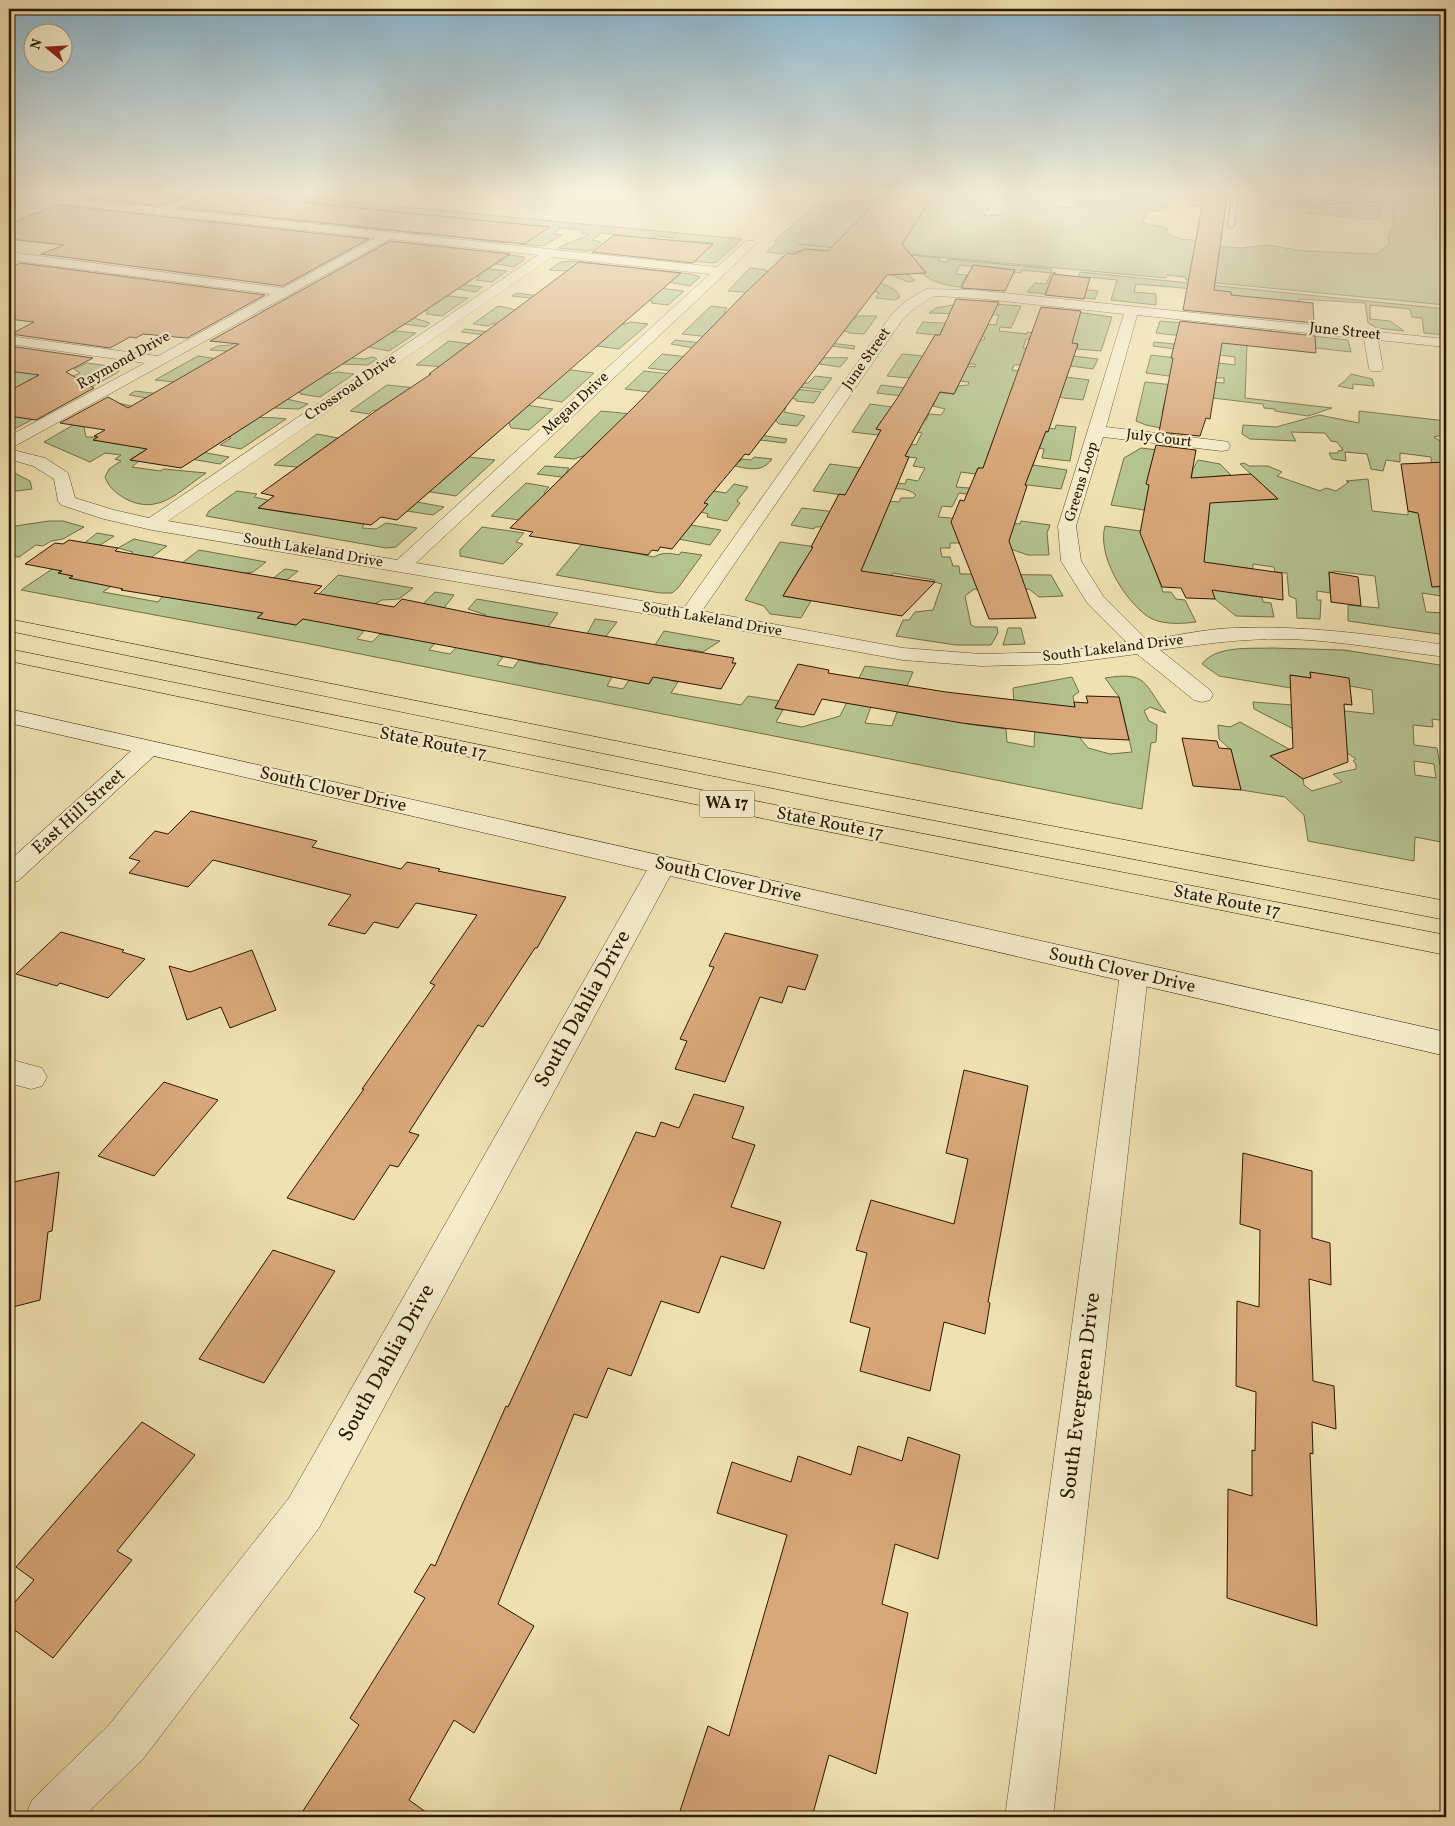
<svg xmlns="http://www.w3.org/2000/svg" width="1455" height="1826" font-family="Vollkorn,serif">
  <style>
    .green { fill: #b5c38f; stroke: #706d48; fill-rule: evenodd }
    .building { fill: #d8a77a; stroke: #2a1702 }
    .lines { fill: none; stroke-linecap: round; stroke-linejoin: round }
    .lane-casing { stroke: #5c4a2e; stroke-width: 2 }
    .street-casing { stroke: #5c4a2e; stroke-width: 1 }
    .secondary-casing { stroke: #2a1702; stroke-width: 1 }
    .highway-casing { stroke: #2a1702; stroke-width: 1 }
    .lane { fill: #f5eccc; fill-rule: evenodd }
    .street { fill: #f5eccc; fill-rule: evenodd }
    .secondary { fill: #f5eccc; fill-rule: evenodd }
    .highway { fill: #f0e1b1; fill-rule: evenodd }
    .labels { text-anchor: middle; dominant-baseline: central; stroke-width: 4.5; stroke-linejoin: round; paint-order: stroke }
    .far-street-label { font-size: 15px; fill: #2a1702; stroke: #f5eccc }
    .shield { fill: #f5eccc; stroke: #67573f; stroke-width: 1 }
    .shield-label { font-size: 16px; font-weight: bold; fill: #2a1702 }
    .street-label { font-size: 18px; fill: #2a1702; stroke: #f5eccc }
    .near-street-label { font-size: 21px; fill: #2a1702; stroke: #f5eccc }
  </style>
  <rect width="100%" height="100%" fill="#f0e1b1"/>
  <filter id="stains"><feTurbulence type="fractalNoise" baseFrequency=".004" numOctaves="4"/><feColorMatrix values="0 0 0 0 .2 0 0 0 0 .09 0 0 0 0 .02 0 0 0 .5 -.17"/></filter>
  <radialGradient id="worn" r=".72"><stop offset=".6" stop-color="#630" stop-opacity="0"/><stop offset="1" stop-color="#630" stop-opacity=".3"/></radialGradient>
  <g class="green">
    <path d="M913,190H1000L984,216L1000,215L1007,203L1051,200L1050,203H1054L1053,206L1077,208L1081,199L1107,201L1108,195L1093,192L1094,190H1227L1223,207L1190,205L1191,197L1171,195L1170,198L1157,197L1160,194L1149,193L1136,198L1158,201L1157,205L1166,206L1165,210L1146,211L1143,223L1167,228L1168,234L1180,239L1211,242L1213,246L1241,248L1267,245L1303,251L1377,254L1389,244L1388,236C1394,227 1394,218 1392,208L1411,190H1446V305L1186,280L1185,277L1167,275L1166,278L798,244L940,258L939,261L946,262L948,259L1052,269L1051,272L1056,273L1055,275L1078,277L1080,272L1446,309V311H1441L1446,325V335L1424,333L1422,318L1412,317L1410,309L1370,305V319L1390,321L1404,331L1377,328L1368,323L1365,303L1299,299V302L1231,305V292L1136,284L1134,292L1156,294V305L1111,300L1117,280L1086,277L1081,289L1098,291L1095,299L1027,292L1035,283L1046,284L1051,273L1022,270L1021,273L960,265L955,274L967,275L960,287C948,286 930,282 922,273L926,272L915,260L889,261L915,280L914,281L908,282L871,266L879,283C888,286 895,287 900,297L895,300L876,298L879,292H874L815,314L855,319L857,316H877L864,334L849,333V332L844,331L830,343L855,346L854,349L831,346L816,358C827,358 836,357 848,358L840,367L792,360L803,383H808L815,376L832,378L823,390L648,368L662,354L696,358L694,348L671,344L675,340L747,348L719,338L682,334L711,306L727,308L724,312L740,314L757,293L728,291L750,268L767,270L766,272L771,274L826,251L805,249L797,252L786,251L783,254L767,252L777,242L774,241L817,204L837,203L870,209L863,216L896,206L874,204L872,206L846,202L918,194Z"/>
    <path d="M1247,190H1397L1391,199L1378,202L1299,206C1283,210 1273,209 1263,195Z"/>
    <path d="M257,193L742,239L717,262L712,263L684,260L708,249L713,243L690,241L669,259L668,242L673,238L657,236L652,239L601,233L592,240L601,242L590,251L558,248C569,242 578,241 589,234L581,233L583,230L560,228L553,234L562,235L543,246L520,244L543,229L518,234L507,243L463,238L500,222L461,219L463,217L454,216L421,234L396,231L423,216L399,221L383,230L348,227L386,211L366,209L328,224L319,223L328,218L315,217L306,222L262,217L274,211L269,202L240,215L233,214L260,198L252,197Z"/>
    <path d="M1376,206L1380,207L1381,213L1378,218L1368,219L1305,213L1312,208Z"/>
    <path d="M414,245L517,256L524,257L525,259L514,267L487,262L456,265L507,271L492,282L476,280L480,277L469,276L433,281L482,287L476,292L446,287L439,295L468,298L442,316L426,314L428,311L414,309L377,314L414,318L430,323L425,327L404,324L387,334L397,331L416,333L389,351L368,347L352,358L365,359L373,357L377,359L368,365L342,364L344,363L324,375L338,372L354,374L320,397L300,394L301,393L297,392L287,399L308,404L299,409L273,408L253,417C265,418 273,417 286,419L241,449L220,445L231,438L226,436L196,451L229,457L220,464L144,451L131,459L139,461L132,467L160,471L164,469L206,473C179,491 159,516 126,499C117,494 108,487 105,477L109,469L121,461L115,459L121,455L105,453L90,462L44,442L73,425L84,427L86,437H98L94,440L118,444L129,438L128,419L114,402L140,408L147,398L129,395L135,391L160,394L175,382L155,380L198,356L225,360L226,351L210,350C222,342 226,348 236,343Z"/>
    <path d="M573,261L691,274L700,277L690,286L657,280L650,287L684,291L668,305L651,303L653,301L645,300L563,369L594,373L562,402L538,398L539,396L498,401L553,409L529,430L511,428L509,423L494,422L340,520L364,524L362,528L376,529L386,523L417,528L396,547L386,548L206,516L209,511L237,491L257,494L254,497L268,500L259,508L295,514L307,505L318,469L274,465L317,434L338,438L337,441L381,412L373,410L369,414L350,411L387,385L425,389L448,367L416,365L449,341L471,344L516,339L461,332L465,329L523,336L501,324L495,323L488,326L473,324L498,306L522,311L549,300L512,296L517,293L576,301L569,271L549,270L561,262Z"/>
    <path d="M969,302L1021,306L1011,328L1000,327L999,331L1027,334V332L1071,336L1062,310L1112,317L1101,351L1077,349L1078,344L1026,339L1023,348L1031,349V351L1098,359L1093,369L1071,366V364L1014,365L1012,370L1089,380L1083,400L1064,398L1051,394L999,426L1048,432L1049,428L1055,429L1056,425L1076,427L1070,461L1042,458L1044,449L1039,448L1033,465L1067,470L1061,489L1011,483L1010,472L978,468L975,474L961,472L956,487L969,488L995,498L959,493L952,507L942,506L938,517L1020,524L1021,521L1050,525L1047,533L1049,555H1028L993,543H950V548H940L942,557H950L953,566H959L960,574L1051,575L1063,596L1039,597L1029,589L994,592L974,589L965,596L971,625L975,627H997L998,633L991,645H956L896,636L903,620H909L915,612L933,610L942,584L934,582V580L893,573L891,576L801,566L783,596L811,601L801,618L770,614L764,606L745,600L780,542L868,554L881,524L815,527L814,529L791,525L802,508L861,515L886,501L899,502L901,498H913L916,495C899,480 871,497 851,496C839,495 825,492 813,491L830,464L860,468L855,477L905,484L907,479L918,481L925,468L913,466L917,458L876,453L906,444L916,445L922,433L912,431L915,425L881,421L876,429L881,430L878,435L852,432L870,404L900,408L895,416L926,420L929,414L941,415L945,409L933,406L936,400L877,393L881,385L954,394L958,386L968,385L969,382L960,381L963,375H911L909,378L887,376L902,354L924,356L922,361L975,367V364H966L976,340H984L985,337L947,336L916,333L923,322C948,324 972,322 996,325L999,315L929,313L936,308Z"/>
    <path d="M1160,321L1272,331L1247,346L1245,398L1332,408L1308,416L1275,411V409L1264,408L1263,404L1204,397L1203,401L1166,396L1162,413L1180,416L1166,429L1146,425L1136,421L1145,382L1212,389L1213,382L1224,383V378H1184L1146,373L1151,355L1235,365V357L1153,346L1154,342L1194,346L1184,336L1156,333Z"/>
    <path d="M631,322L648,324L619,349L589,345L607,329Z"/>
    <path d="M1277,332L1348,340L1351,352L1316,348Z"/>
    <path d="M12,361L39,375L16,388L73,376L80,373L74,369L87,363L117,367L120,370L117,373L9,432V416L25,407L26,402L9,399V363Z"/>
    <path d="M644,371L821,392L814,403L796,401V399L779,397L786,407L784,412L805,416L797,426L779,424L775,420L724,430L787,439L785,443L760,440L681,454L739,462L742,459L751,460L754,457L772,459C758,479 736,462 716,464C707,465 687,480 678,485L726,493L734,484L748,487L737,501L740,503L727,521L707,517L708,514L701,512L707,504L659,496L691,525L721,530L710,545L668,537L615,549L654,557C662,552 670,553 679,555L681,552L702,555L678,588L672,593H660L556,575L597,526L525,513L519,520L491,516L526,483L549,487L544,493L560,497L609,482L564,475L562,477L537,474L545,466L569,468L566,473L627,482L586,455L574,459L554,457L601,411L642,415L666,394L625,389Z"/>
    <path d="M1351,374L1372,379L1374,386L1353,384V389L1338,386L1345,381Z"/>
    <path d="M1359,411L1446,421V434L1434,437L1446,445V472L1432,470L1431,457L1400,453V462L1386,460L1383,471L1371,469L1367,454L1345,452L1346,461L1332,459L1329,453H1338V451L1343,450L1337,442L1331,441L1325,433L1291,432L1296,441L1250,439L1242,434L1243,425L1276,427L1319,415L1359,423Z"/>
    <path d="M1141,448L1175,452L1147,484L1189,490L1193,469L1198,460L1220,464L1231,475L1209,477L1277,498L1240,464L1244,463L1249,466H1268L1282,472L1277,476L1320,491L1326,488L1336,491L1349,482L1346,481L1368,479L1372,511L1408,515V511L1446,517V522L1420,518L1424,546L1446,549V558L1434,556L1441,596L1422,593L1426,612L1446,613V635L1348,621V605L1379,608L1375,576L1333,571V573L1329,572L1330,593L1317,591V600H1321L1320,619L1297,618L1296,599L1289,596L1287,573L1275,572L1274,567L1253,564V569L1237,567L1238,594L1262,597L1263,602L1271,603L1274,617L1236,616L1215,599L1199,562L1152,561L1163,592H1171L1176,599L1185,600L1196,622C1180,624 1160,625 1147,616C1123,598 1097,555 1105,526L1197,539L1208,526L1209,510L1200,509L1144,510L1111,505L1124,458Z"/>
    <path d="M452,455L495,460L456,496L419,490Z"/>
    <path d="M9,470L30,481L32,489L9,492Z"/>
    <path d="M417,502L444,507L433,515L400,510Z"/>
    <path d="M49,521H63L84,527L63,539L51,541L43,546L36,545L19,557L9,556V527Z"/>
    <path d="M482,527L524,533L516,542L523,544L503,564L460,556V550Z"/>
    <path d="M97,533L114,536L59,572L73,576L70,578L83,581L118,563L133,552L118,548L134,539L167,546L103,592L158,602L162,597L201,567L182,563L199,550L266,562L253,572L233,575L214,605L227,607L235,601L243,602L285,569L298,571L264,599L276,602L257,618L296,625L327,597L318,595L338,575L413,588L399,599L382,600L338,625L364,631L357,639L372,642L380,634L390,636L435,592L454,595L444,608L436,642L429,650L450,654L486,615L468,609L477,599L558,613L548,627L527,623L499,656L503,657L497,665L513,668L519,660L543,665L557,646L587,634L595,619L617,622L579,671L612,677L607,686L623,689L629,680L649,684L672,648L655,645L664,631L720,641L703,652L688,649L669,680L678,682L671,693L741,705L748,696L779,701L775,708L783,710L776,722L802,727L840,716L865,666L913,672L907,686L880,682L865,723L892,726L897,712L933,718L941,696L970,701L967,724L1006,729L1007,742L1034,747L1036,703H1014L1013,688L1072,677L1079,692L1073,696L1080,738L1088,748L1110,754L1132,752L1119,697L1105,678C1149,671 1143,684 1166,713L1150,707L1144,711L1149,721L1157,725L1156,742L1151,743L1142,809L305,643L21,590L86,546L82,545Z"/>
    <path d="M1008,628H1021L1025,644L1003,645Z"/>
    <path d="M1272,648L1344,650L1446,666V682H1442L1446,721L1432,719L1433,727L1413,725L1414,745L1437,748L1440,765L1446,766V843L1415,837L1414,861L1308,841L1304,815L1285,797L1241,790L1231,750L1219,739L1218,725L1230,727L1240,722L1289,749L1271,756L1303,779L1304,785L1312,791L1342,782L1333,774L1356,769V764L1353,761L1356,759L1324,737L1315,740L1254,709L1253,702L1293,705L1344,715L1345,711L1374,714L1372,690L1350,686L1310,673L1311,678L1291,675V688L1219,676L1202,664C1216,645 1251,649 1272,648ZM1414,761L1434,764L1436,778L1415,775Z"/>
  </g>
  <g class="building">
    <path d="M97,190H188L196,191L159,206L77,197Z"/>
    <path d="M888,190H913L929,203L902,244L926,273L887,275L769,429L749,455L745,454L704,503L708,504L672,549L660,547L658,551L652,550L648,555L529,536L533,532L510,528L635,406L743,295L787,253L794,254L805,249L828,251Z"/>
    <path d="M1205,190H1228L1214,290L1231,292V295L1313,303L1314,323L1183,310Z"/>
    <path d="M215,193L387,211L550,227L524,244L181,208Z"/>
    <path d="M57,205L369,239L283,286L41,254L64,245L9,239V224Z"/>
    <path d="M614,235L713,244L693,263L592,252Z"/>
    <path d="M390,241L510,254L414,318L181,468L130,460L147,449L93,440L98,437L94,436L105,430L60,423L108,397L128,408L239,344L210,341Z"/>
    <path d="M579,262L681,273L397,520L381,517L371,525L258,508L274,496L261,493L377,410L431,374H429Z"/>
    <path d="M20,263L265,295L187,338L143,334L136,338L130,337L110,348L11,334L34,322L9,319V268Z"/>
    <path d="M973,265L1015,270L1005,291L961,288Z"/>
    <path d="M1053,274L1090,278L1084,299L1045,295Z"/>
    <path d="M956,299L999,302L954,394L940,392L905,456L909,457L861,571L935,582L902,616L783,596L813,547H811L839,494L845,495L881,430L876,429L898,397L935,335H940Z"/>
    <path d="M1041,307L1081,311L1072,343L1078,344L1048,432L1046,431L1025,485L1027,486L1009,541L1036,618L989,619L951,522L960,500L964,501L978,468H983Z"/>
    <path d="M1180,321L1315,336L1316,353L1222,343L1210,419L1206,418L1200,436L1159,432L1173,358H1171Z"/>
    <path d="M9,346L93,358L66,372L94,388L36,420L9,416V391L39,375L9,371Z"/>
    <path d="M1156,445L1196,450L1191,478L1251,474L1278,499L1210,503L1204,562L1282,573L1283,600L1212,590L1215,599L1186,598L1181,588L1162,587L1140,533L1149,485L1146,484Z"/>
    <path d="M1446,462V586L1432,587L1418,513L1408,511L1401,464Z"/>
    <path d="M69,540L118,548L115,551L322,586L314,593L394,607L402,599L485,616L734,658L732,663H736L721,689L653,677L649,684L303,619L296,625L257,618L263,613L121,590L123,589L69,578L73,576L58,573L62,571L25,564L55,543L63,544Z"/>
    <path d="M1329,572L1358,577L1361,606L1331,602Z"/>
    <path d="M798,664L829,670L828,673L946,692L1075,707L1074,702L1088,703L1086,696L1119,697L1129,740L1085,738L962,723L822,699L814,715L775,708Z"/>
    <path d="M1310,672L1349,678L1352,705L1344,704L1348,762L1303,779L1270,756L1293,748L1290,675L1311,678Z"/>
    <path d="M1182,738L1217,741L1219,748L1231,749L1241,790L1193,786Z"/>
    <path d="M191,811L317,841L312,847L401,869L407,862L440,869L438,871L566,897L537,948H535L483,1027L478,1025L409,1132L419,1135L398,1167L390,1165L354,1220L287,1198L364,1089H362L435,985L430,983L477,915L416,903L398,928L374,922L365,934L328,925L351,895L213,860L188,887L129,873L140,861L129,858L155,831L168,834Z"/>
    <path d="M61,932L124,950L122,952L145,959L108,998L60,983L57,986L16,974Z"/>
    <path d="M725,933L818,955L805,990L788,986L782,1003L760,997L725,1082L675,1069L687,1041L680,1039L714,967L709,966Z"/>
    <path d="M252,950L276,1010L230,1028L221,1007L187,1020L169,966L190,972Z"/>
    <path d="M964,1070L1028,1086L988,1302L990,1303L985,1334L944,1322L930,1391L860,1371L870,1328L850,1322L867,1253L856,1250L871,1200L954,1224L968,1159L946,1153Z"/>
    <path d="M164,1082L218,1100L154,1176L98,1156Z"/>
    <path d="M694,1094L744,1107L732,1138L755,1145L731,1207L781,1222L764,1269L721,1256L699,1313L661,1301L631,1376L608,1368L587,1418L574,1414L498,1604L534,1626L474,1733L454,1720L409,1800L433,1817H299L359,1725L350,1718L425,1598L414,1592L431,1564L435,1566L506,1406L508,1407L636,1132L655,1137L661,1122L679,1128Z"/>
    <path d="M1243,1153L1312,1171V1238L1330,1243L1331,1285L1309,1279L1313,1381L1334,1386L1336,1429L1312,1422L1313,1454L1310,1453L1317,1626L1227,1598L1228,1489L1252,1496V1450L1255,1451L1256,1392L1236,1386L1237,1301L1259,1307L1260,1230L1240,1224Z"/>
    <path d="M59,1172L52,1231L48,1232L40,1300L9,1308V1183Z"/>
    <path d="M273,1250L335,1271L264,1383L199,1359Z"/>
    <path d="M142,1422L195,1455L117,1551L132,1560L53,1658L9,1626V1609L34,1580L16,1567Z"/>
    <path d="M908,1437L960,1455L938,1559L895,1544L882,1604L908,1613L876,1774L829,1755L812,1817H678L708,1726L729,1736L787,1535L717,1513L732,1462L791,1482L798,1456L851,1475L858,1446L902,1461Z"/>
  </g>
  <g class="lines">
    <defs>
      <path id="lane" d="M1233,190H1239L1234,226L1231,228L1228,226Z"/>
      <g id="street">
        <path d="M203,190H217L174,209L717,267L746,241H754L756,243L725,274L416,563L684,608L892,314L906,301L926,289L975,290L1446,339V347L1378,340L1383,368L1381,371H1371L1369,368L1364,339L1137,315L1106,427L1222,441L1228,442L1230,446L1228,450L1222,451L1103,437L1076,526L1081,561L1103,596L1147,640C1175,636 1205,629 1233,628C1305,625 1375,635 1446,645V657C1394,651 1342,641 1290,639C1246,638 1203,644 1160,650L1210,690L1213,695L1210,700L1202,702L1194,700L1137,654L1061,664L981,666L903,660L689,621L152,530L104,519L61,505L58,501L54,479L33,466L9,459V449L45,458L68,473L75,498L114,510L149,518L538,255L390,239L15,446L9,448V436L145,363L9,344V336L158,356L271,294L9,260V252L283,288L375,238L9,198V192L159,208ZM552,257L710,274L397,560L168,521ZM934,296L975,298L1124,314L1058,526L1061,561L1088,604L1126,642L1061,652L981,654L903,648L702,611L902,320L916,307Z"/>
        <path d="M826,190H837L826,202H818L817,200Z"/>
        <path d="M663,856L672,859L676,865L319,1528L143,1759L83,1817H25L32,1800L109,1725L289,1498L650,865L654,859Z"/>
        <path d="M1134,963L1144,967L1148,974L1053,1817H1005L1120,974L1124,967Z"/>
        <path d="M9,1059L42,1068L47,1077L42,1086L31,1089L9,1083Z"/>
      </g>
      <path id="secondary" d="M9,709L1446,1032V1056L154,756L18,881L9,884V861L131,751L9,723Z"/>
      <g id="highway">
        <path d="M9,619L825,783L1446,901V920L825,799L9,631Z"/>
        <path d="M9,649L790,808L1446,935V955L790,824L9,661Z"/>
      </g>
    </defs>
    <use href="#lane" class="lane-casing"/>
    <use href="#street" class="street-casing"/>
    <use href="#secondary" class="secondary-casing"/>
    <use href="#highway" class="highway-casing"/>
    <use href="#lane" class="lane"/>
    <use href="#street" class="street"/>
    <use href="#secondary" class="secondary"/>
    <use href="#highway" class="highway"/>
  </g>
  <linearGradient id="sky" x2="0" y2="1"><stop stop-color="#89b7d2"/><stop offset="0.43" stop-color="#f8f2dc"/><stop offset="1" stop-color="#f8f2dc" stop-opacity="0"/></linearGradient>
  <rect width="1455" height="446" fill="url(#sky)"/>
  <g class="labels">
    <g class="far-street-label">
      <text transform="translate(1345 332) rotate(6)">June Street</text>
      <text transform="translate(867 359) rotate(-55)">June Street</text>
      <text transform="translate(124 361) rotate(-29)">Raymond Drive</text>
      <text transform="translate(351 388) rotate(-34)">Crossroad Drive</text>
      <text transform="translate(576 404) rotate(-43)">Megan Drive</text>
      <text transform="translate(1159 439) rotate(7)">July Court</text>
      <text transform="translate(1082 482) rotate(-73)">Greens Loop</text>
      <text transform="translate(313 551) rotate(10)">South Lakeland Drive</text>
      <text transform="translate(712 620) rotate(10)">South Lakeland Drive</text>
      <text transform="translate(1113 649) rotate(-7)">South Lakeland Drive</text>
    </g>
    <rect class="shield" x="699.5" y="790.5" width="55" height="27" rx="4"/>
    <g class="shield-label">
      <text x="727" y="804">WA 17</text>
    </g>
    <g class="street-label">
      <text transform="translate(433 744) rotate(11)">State Route 17</text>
      <text transform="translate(333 790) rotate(13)">South Clover Drive</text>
      <text transform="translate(79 812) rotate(-42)">East Hill Street</text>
      <text transform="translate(830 824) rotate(11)">State Route 17</text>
      <text transform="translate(728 880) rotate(13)">South Clover Drive</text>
      <text transform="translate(1227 902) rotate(11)">State Route 17</text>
      <text transform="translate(1122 971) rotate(13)">South Clover Drive</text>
    </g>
    <g class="near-street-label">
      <text transform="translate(583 1009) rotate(-61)">South Dahlia Drive</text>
      <text transform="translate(387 1363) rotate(-61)">South Dahlia Drive</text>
      <text transform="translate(1081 1396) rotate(-83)">South Evergreen Drive</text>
    </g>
  </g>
  <rect width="1455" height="1826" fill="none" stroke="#f0e1b1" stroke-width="30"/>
  <rect x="10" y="10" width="1435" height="1806" fill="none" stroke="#2a1702" stroke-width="2.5"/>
  <rect x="15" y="15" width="1425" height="1796" fill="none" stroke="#2a1702"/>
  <g transform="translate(48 48) rotate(288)"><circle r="24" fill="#f5eccc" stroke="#a4977b"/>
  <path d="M0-4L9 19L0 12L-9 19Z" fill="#8f2418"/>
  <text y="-8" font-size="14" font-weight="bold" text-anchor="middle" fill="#2a1702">N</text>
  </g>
  <rect width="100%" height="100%" filter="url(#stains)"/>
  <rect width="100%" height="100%" fill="url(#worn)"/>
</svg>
